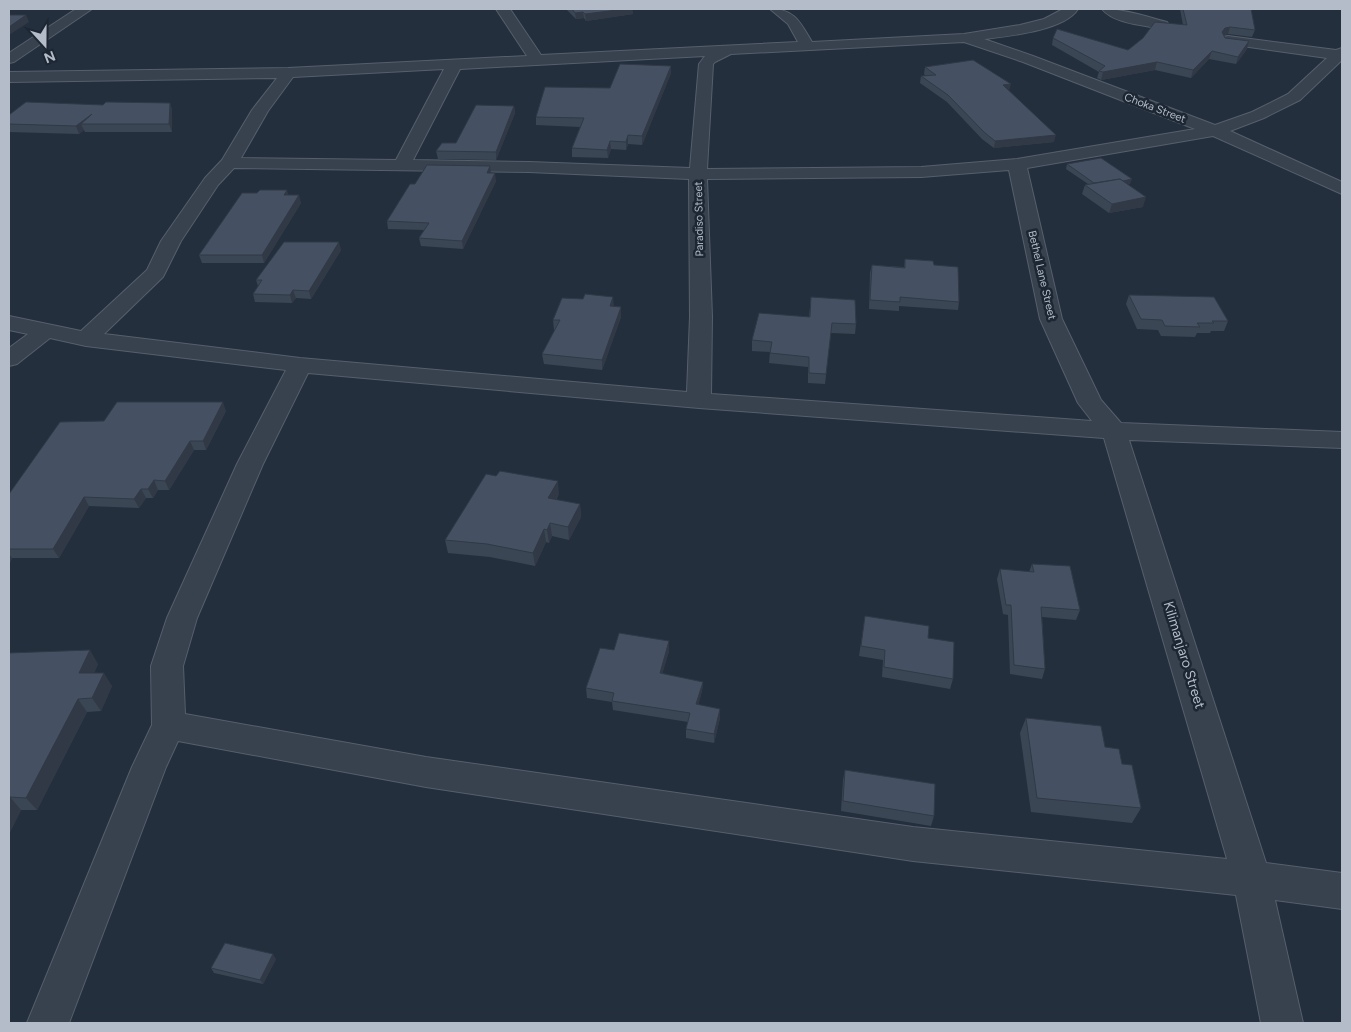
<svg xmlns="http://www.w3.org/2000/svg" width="1351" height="1032" font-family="Figtree,sans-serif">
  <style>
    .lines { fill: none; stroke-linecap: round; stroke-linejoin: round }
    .minor-casing { stroke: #565f6c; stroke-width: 2 }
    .minor { fill: #38414e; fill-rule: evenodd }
    .wall { fill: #3b4654 }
    .shaded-wall { fill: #303945 }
    .building { fill: #455162; stroke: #303945 }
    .labels { text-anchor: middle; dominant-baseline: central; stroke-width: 5; stroke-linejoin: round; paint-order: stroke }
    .far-street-label { font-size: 11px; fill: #b4bcc9; stroke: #1d2633 }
    .street-label { font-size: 14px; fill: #b4bcc9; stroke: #1d2633 }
  </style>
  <rect width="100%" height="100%" fill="#242f3e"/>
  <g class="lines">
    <defs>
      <g id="minor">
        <path d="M76,9H92L14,62L9,63V53Z"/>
        <path d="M496,9H510L541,55L798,42L788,24L770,9C795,9 800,22 812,42L964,34L1020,25L1044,19L1063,9H1078C1064,31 1008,36 984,39L1033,56L1215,125L1252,112L1288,94L1327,58L1228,44L1223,43L1221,40L1223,37L1228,36L1336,50L1342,48V60L1300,100L1264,118L1230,131L1342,182V194L1213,136L1027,168L1062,319L1101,400L1121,423L1342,432V448L1129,440L1266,863L1342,873V909L1275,900L1303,1023H1261L1236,895L913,861L426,787L178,741L166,767L69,1023H27L132,767L152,725L151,666L167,618L237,464L286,370L86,346L50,338L17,364L9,366V348L28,334L9,330V316L81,331L147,270L161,241L205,178L222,160L252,110L277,78L9,82V72L288,68L527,56ZM964,42L1023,62L1195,129L1017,159L921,167L707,169L713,64L715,62L731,54ZM705,56L699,64L690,168L529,162L413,160L460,69ZM444,69L396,160L241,158L268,111L293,77ZM234,168L529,172L689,179L690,317L687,392L300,358L104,334L163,277L181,241L218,185ZM1009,170L1040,319L1078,403L1092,421L711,394L712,317L707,179L921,177ZM308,373L699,408L1104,438L1227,859L913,827L426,757L185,714L183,666L197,618L263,464Z"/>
        <path d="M1102,9C1121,8 1148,17 1167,22L1169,25L1162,29C1144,25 1114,24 1102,9Z"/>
      </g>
    </defs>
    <use href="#minor" class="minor-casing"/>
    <use href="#minor" class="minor"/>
  </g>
  <g class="wall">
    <path d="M566,9H632L633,14L586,21L584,18L576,19Z"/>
    <path d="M1180,9H1251L1255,30L1252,37L1228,34L1224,35L1225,38L1247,49L1236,64L1209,59L1191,78L1155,70L1101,80L1097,78L1099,72L1052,45L1053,38L1128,50L1183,25Z"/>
    <path d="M925,67L1009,91L1054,142L994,148L982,139L947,102L920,83L921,76H926L924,74Z"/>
    <path d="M671,73L642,145L628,144L626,150L611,149L608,158L572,157V148L580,127L536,125V117L610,88Z"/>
    <path d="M170,103L172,110V132H85L84,130L79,134L9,132V115L103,105Z"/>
    <path d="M514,106L515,113L496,160L438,159L436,151L456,143Z"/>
    <path d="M1067,164L1130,184H1128L1143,207L1109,213L1082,194L1085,185L1088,184L1066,169Z"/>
    <path d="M491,173L496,181L463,249L421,246L419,238L424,230L388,229L387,221L415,184Z"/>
    <path d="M257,193L288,195L301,203L264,263H202L199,255Z"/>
    <path d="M341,250L311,299L296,298L292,303L255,302L253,294L258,286L256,280Z"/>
    <path d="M905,259L934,265L959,302L958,310L899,306V311L869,309L870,273L872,265L904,267Z"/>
    <path d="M1129,295L1228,321L1224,331H1211L1210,333H1197L1195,337L1161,336L1158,330L1137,329L1126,304Z"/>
    <path d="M811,297L856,324L855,334L831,333L825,384L808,383V367L769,363L770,352L752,351V340L809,317Z"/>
    <path d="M614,306L621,317L602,370L544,364L542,354L555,330H554L553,320Z"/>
    <path d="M226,411L206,450H194L169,490H158L153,498H146L139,508L89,506L59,558H12L9,565V494L104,421Z"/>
    <path d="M559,494L556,500L580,504L581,517L569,540L552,536L549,543L546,542L535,566L490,557L448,553L445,540Z"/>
    <path d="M1032,564L1080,610L1076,620L1042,617L1045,669L1042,679L1010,674L1008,615L1003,614L997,579L1000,569L1029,572Z"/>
    <path d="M865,616L928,638L953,679L950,689L882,677L883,660L859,656Z"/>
    <path d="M614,650L669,651L662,674L703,682L702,691L698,705L720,709V718L714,743L686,738V729L688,722L613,710L612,702L587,698L586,688Z"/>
    <path d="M9,653L98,664L94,673L112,686L101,711L87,712L37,810H21L9,834Z"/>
    <path d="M1026,718L1105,747L1141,808L1132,823L1031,812L1020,733Z"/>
    <path d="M845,770L934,816L931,826L841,811L843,780Z"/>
    <path d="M276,959L263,984L214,973L211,968Z"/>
  </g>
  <g class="shaded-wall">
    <path d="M625,9H632L633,14L586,21L585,14Z"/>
    <path d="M583,12L584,18L576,19L575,13Z"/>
    <path d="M26,15L29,22L9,35V27Z"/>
    <path d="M1230,27L1228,34L1223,35L1222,32L1225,28Z"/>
    <path d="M1249,41L1247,49L1236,64L1238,57Z"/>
    <path d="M1212,51L1209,59L1191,78L1193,70Z"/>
    <path d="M1157,62L1155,70L1101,80L1103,72Z"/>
    <path d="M671,66V73L642,145V136Z"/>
    <path d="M1011,84L1009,91L1003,85Z"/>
    <path d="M170,103L172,110V132L169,124Z"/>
    <path d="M514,106L515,113L496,160V152Z"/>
    <path d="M92,114L81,124L84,130L79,134L76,126Z"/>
    <path d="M628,135V144L626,150V142Z"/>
    <path d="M1056,135L1054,142L994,148L995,141Z"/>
    <path d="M610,141L611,149L608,158L607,150Z"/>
    <path d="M490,166L491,173H487Z"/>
    <path d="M495,173L496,181L463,249L462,241Z"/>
    <path d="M1132,179L1130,184L1095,189L1097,185Z"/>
    <path d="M287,190L289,197L284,195Z"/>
    <path d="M299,195L301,203L264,263L262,255Z"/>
    <path d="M1146,197L1143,207L1109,213L1112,204Z"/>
    <path d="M339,242L341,250L311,299L309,291Z"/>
    <path d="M293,290L296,298L292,303L290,295Z"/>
    <path d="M613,297L614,306H610Z"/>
    <path d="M621,307V317L602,370V360Z"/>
    <path d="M223,402L226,411L206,450L203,441Z"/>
    <path d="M190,441L194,450L169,490L165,481Z"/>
    <path d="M154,480L158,490L153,498L148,489Z"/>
    <path d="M558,481L559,494L549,511L548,498Z"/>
    <path d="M141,489L146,498L139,508L134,499Z"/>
    <path d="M84,497L89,506L59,558L53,549Z"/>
    <path d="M580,504L581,517L569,540L568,527Z"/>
    <path d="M550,523L552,536L549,543L547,530Z"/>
    <path d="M544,529L546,542L535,566L533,553Z"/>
    <path d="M9,554L12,558L9,565Z"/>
    <path d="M669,641V651L660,682V673Z"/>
    <path d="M90,650L98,664L88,687L79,673Z"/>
    <path d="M104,673L112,686L101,711L92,698Z"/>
    <path d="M703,682L702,691L696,714V704Z"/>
    <path d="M78,699L87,712L37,810L26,798Z"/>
    <path d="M720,709V718L714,743V734Z"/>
    <path d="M10,797L21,810L9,834V800Z"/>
    <path d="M273,954L276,959L263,984L260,980Z"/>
  </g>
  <g class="building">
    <path d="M572,9H625L585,14L583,12L575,13Z"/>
    <path d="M1183,9H1251L1255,30L1230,27L1225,28L1222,32L1225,38L1249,41L1238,57L1212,51L1193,70L1157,62L1103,72L1099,71L1105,66L1053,38L1057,29L1128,50L1143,38L1155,22L1187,25Z"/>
    <path d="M9,15H26L9,27Z"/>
    <path d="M973,60L1011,84L1003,85L1056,135L995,141L984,132L948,95L921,76L936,75L925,67Z"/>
    <path d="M620,64L671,66L642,136L628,135L626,142L610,141L607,150L572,148L584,118L536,117L545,87L610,88Z"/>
    <path d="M26,102L103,105L106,102L170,103L169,124H81L92,114L76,126L9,124V115Z"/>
    <path d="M476,105L514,106L496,152L436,151L442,143H456Z"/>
    <path d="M1101,158L1132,179L1123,181L1120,179L1094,183L1067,164Z"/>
    <path d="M427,165L490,166L487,173H495L462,241L419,238L429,223L387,221L410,184H415Z"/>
    <path d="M1120,179L1146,197L1112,204L1085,185Z"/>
    <path d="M260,190H287L284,195H299L262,255H199L242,193H257Z"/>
    <path d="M284,242H339L309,291L293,290L290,295L253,294L262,280H256Z"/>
    <path d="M905,259L933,261L934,265L958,267L959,302L900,297V302L870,300L872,265L905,268Z"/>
    <path d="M585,294L613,297L610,306L621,307L602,360L542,354L560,320H553L562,298L583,299Z"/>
    <path d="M1129,295L1214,297L1228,321H1212L1214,323H1197L1200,327L1165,326L1162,320L1141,319Z"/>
    <path d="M811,297L855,300L856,324L832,323L826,374L809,373V357L770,353L772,342L752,340L759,313L810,317Z"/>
    <path d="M117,402H223L203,441H190L165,481L154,480L148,489H141L134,499L84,497L53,549H9V494L60,422L104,421Z"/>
    <path d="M500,471L558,481L548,498L580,504L568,527L550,523L547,530L544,529L533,553L487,544L445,540L486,474L496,476Z"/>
    <path d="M1032,564L1070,566L1080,610L1041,607L1045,669L1014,665L1011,605H1006L1000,569L1034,572Z"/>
    <path d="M865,616L929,626L928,638L954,642L953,679L884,667L885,650L861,646Z"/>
    <path d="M619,633L669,641L660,673L703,682L696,704L720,709L714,734L686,729L690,713L612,701L614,693L586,688L600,648L614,650Z"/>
    <path d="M90,650L79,673H104L92,698L78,699L26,798L10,797L9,800V653Z"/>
    <path d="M1026,718L1101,726L1105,747L1119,749L1122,764L1132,765L1141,808L1037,798Z"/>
    <path d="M845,770L935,784L934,816L843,801Z"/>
    <path d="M225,943L273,954L260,980L211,968Z"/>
  </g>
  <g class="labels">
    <g class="far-street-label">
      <text transform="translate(1155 108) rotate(21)">Choka Street</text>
      <text transform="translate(699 219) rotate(-91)">Paradiso Street</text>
      <text transform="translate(1042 275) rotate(77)">Bethel Lane Street</text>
    </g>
    <g class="street-label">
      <text transform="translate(1184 655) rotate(73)">Kilimanjaro Street</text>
    </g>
  </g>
  <rect width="1351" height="1032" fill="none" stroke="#b4bcc9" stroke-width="20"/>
  <g transform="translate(45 45) rotate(159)" stroke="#1d2633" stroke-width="4" paint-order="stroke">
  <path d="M0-4L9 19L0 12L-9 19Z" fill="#b4bcc9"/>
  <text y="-8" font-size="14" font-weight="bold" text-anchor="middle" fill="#b4bcc9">N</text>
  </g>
</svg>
